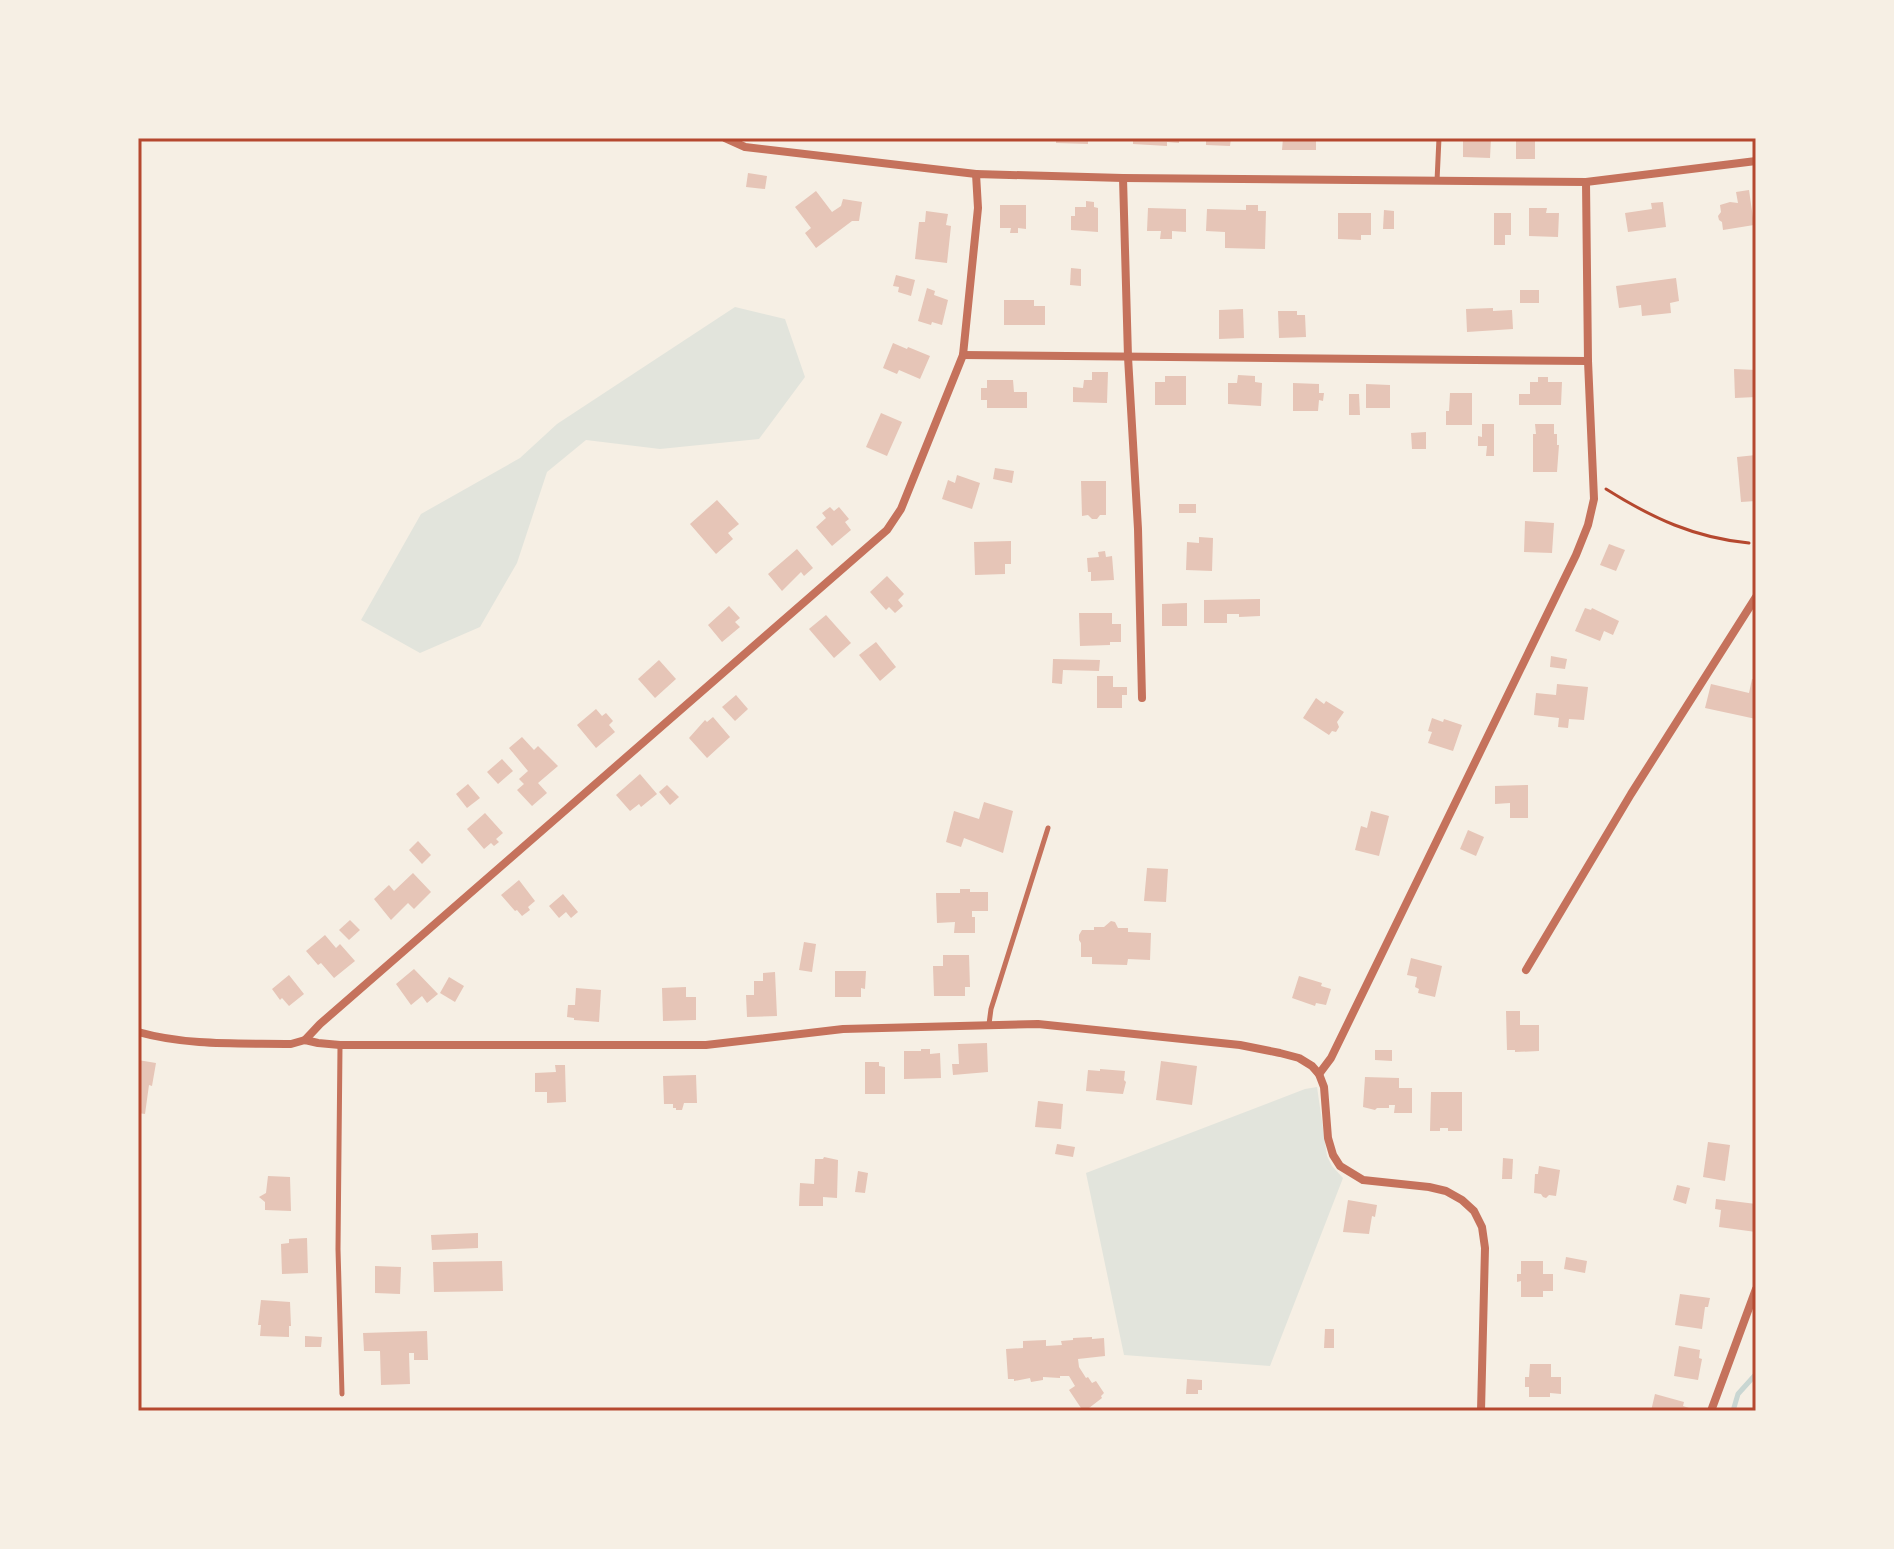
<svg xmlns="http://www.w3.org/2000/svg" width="1894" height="1549" font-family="'Alegreya Sans',sans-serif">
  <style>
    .green { fill: #e2e4dc }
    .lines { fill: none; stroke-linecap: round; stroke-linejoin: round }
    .stream { stroke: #c9d6d2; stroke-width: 5 }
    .building { fill: #e6c5b7 }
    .path { stroke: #b5482f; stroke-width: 3 }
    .service { stroke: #c5725c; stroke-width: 5 }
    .minor { stroke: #c5725c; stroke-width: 8 }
    .neatline { fill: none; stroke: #b5482f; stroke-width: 3 }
  </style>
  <rect width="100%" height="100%" fill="#f6efe4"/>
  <g class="green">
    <path d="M735,307L785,319L805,377L759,439L660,449L586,440L547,472L517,563L480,627L420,653L361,620L421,514L520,458L557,424Z"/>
    <path d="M1317,1087L1327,1156L1332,1166L1343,1178L1270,1366L1124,1355L1086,1173L1305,1089Z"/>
  </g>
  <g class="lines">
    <path class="stream" d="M1733,1411L1738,1394L1756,1374"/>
  </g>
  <g class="building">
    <path d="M1056,138H1088V144L1056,143Z"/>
    <path d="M1133,138H1179V143L1167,142V146L1133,144Z"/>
    <path d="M1206,138H1231L1230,146L1206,145Z"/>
    <path d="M1283,138H1316V150H1282Z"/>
    <path d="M1463,138H1491L1490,158L1463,157Z"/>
    <rect x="1516" y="138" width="19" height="21"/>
    <path d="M748,173L767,176L765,189L746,187Z"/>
    <path d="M1749,190L1754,225L1723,230L1722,222L1719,220L1718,216L1721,212L1720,205L1730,202L1738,203L1736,192Z"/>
    <path d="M816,191L832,212L841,206L843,199L862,202L859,221H852L816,248L805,233L811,228L795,207Z"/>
    <path d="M1086,201L1094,202V207L1098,208V232L1071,230V216H1075V207H1086Z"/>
    <path d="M1663,202L1666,227L1628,232L1625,213L1652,209L1651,203Z"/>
    <path d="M1000,205H1026V229L1018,228V233H1010L1011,228H1000Z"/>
    <path d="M1246,205H1258V211H1266L1265,249L1225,248V232L1206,231L1207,209L1246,210Z"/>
    <path d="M1148,208L1186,209V232L1172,231V239H1160L1161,231H1147Z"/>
    <path d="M1529,208H1547L1546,213H1559L1558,237L1529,236Z"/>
    <path d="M1384,210L1394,211V229H1383Z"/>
    <path d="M926,211L948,214L946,225L951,226L947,263L915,259L919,222H925Z"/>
    <path d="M1338,213H1371V235H1361V240L1338,239Z"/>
    <path d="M1494,213H1511V235H1505V245H1494Z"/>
    <path d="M1071,268L1081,269V286L1070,285Z"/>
    <path d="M896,275L915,280L911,296L898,292L899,287L893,286Z"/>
    <path d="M1676,278L1679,301L1670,303L1671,313L1642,316L1641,305L1619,308L1616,286Z"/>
    <path d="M927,288L935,291L934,295L948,300L942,325L932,322L931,325L918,321Z"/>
    <rect x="1520" y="290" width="19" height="13"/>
    <path d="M1004,300H1034V306H1045V325H1004Z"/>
    <path d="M1493,308V311L1512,310L1513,329L1467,332L1466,309Z"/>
    <path d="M1243,309L1244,338L1219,339V310Z"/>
    <path d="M1278,311H1297V315H1305L1306,337L1279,338Z"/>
    <path d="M893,343L907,349L908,347L930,356L920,379L899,370L897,374L883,368Z"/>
    <path d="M1734,369L1756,370V397L1735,398Z"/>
    <path d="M1092,372H1108L1107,403L1073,402V387L1083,388L1084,380H1092Z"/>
    <path d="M1238,375L1255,376V382L1262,383L1261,406L1228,404V383H1237Z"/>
    <path d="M1165,376H1186V405H1155V382H1165Z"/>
    <path d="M1538,377H1548V382H1562L1561,405H1519V394H1530V382H1538Z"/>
    <path d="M987,380H1013L1014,392H1027V408H987V400H981V388H987Z"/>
    <path d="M1293,383L1319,384V393H1324L1323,401L1319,400L1318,411H1293Z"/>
    <path d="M1366,384L1390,385V408H1366Z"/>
    <path d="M1450,393H1472V425H1446V411H1449Z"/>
    <path d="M1349,394H1359L1360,415H1349Z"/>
    <path d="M881,413L902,422L887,456L866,447Z"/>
    <path d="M1482,424H1494V456H1486L1487,446H1478V436L1482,437Z"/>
    <path d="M1535,424H1554V434H1557V445H1559L1557,472H1533V434H1536Z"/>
    <path d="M1426,432V449H1412L1411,433Z"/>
    <path d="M1756,455V501L1741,502L1737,457Z"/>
    <path d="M995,468L1014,471L1012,483L993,479Z"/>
    <path d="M957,475L980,483L972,509L942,499L948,480L955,483Z"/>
    <path d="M1081,481H1106V515H1100L1097,519H1092L1088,515L1082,516Z"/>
    <path d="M717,500L739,524L728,533L733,539L716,554L690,524Z"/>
    <rect x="1179" y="504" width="17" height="9"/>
    <path d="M830,507L834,511L839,507L849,519L845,522L851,530L832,546L816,527L826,518L822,513Z"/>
    <path d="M1525,521L1554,523L1552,553L1524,552Z"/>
    <path d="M1199,537L1213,538L1212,571L1186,570L1187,542L1199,543Z"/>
    <path d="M1011,541V564H1005V574L975,575L974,542Z"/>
    <path d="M1609,544L1625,550L1616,571L1600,565Z"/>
    <path d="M797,549L813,568L804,576L801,572L782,591L768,574Z"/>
    <path d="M1105,551L1106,557L1112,556L1114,580L1091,581V572H1088L1087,558L1099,557L1098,552Z"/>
    <path d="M887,576L904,594L898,600L903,606L895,613L889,607L886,610L870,592Z"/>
    <path d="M1260,599V616L1239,617V614H1227V623H1204V600Z"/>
    <path d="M1187,603V626H1162V604Z"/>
    <path d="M729,606L740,618L735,622L740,627L722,642L708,625Z"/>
    <path d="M1585,608L1591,610L1592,608L1619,621L1613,635L1604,631L1600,641L1575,631Z"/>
    <path d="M1079,613H1112V624H1121V642H1110V645L1080,646Z"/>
    <path d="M826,615L851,643L834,658L809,629Z"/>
    <path d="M876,642L896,667L880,681L859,655Z"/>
    <path d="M1551,656L1567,659L1565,669L1550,667Z"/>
    <path d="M1053,659L1100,660L1099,671L1063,670L1062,684L1052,683Z"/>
    <path d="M659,660L676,679L655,698L638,679Z"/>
    <path d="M1097,676H1113V687H1127V695H1122V708H1097Z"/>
    <path d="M1752,679L1756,680V719L1705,708L1711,684L1749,693Z"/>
    <path d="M1557,684L1588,687L1584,720L1569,719L1568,728L1558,727L1559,718L1534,715L1536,693L1556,695Z"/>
    <path d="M736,695L748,709L735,721L722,707Z"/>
    <path d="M1316,698L1324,704L1326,701L1344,712L1337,722L1339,727L1336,732L1332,731L1329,735L1303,718Z"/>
    <path d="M596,709L602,716L606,713L613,721L609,725L615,732L596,748L577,725Z"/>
    <path d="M713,717L730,737L707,758L689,738L705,720L707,722Z"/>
    <path d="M1432,718L1443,722L1444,719L1462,725L1453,751L1428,743L1432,732L1428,731Z"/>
    <path d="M522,737L534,750L538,746L558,766L538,783L547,793L532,806L517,790L524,784L519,779L528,771L509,748Z"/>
    <path d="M502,759L513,771L498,784L487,772Z"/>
    <path d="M640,774L657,794L641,807L639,804L630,811L616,795Z"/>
    <path d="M468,784L480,798L467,808L456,794Z"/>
    <path d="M667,785L679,797L670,805L659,792Z"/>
    <path d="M1528,785V818H1510V803L1495,804V786Z"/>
    <path d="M984,802L1013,811L1003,853L964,838L961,847L946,842L954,811L979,819Z"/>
    <path d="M1371,811L1389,816L1379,856L1355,850L1361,826L1367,828Z"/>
    <path d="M485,813L503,833L496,839L499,842L494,846L491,843L484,849L467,829Z"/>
    <path d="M1468,830L1484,837L1476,856L1460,849Z"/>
    <path d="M418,841L431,855L422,864L409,850Z"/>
    <path d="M1147,868L1168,869L1166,902L1144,901Z"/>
    <path d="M413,873L431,892L414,909L408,903L391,920L374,899L389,885L394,891Z"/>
    <path d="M519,880L535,901L528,907L530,910L522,916L517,910L515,911L501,895Z"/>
    <path d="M960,889H970V892H988V911H972V917H975V933H954L955,922L937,923L936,893H960Z"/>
    <path d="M563,894L578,912L571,918L566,912L559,918L549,906Z"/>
    <path d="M350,920L360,930L349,940L339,930Z"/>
    <path d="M1111,921L1115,922L1118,928H1128V932L1151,933L1150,960L1128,959L1127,965L1092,964V957H1081V943L1079,940V935L1082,930H1094V927H1104Z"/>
    <path d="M325,935L336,948L340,944L355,961L334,978L321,963L318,965L306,951Z"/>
    <path d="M804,942L816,944L812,972L799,970Z"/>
    <path d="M943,955H969L970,987H965V996H934L933,966H943Z"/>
    <path d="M1411,958L1442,966L1435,997L1418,993L1419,989L1415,987L1417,977L1407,975Z"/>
    <path d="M414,969L438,994L427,1003L422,996L411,1005L396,984Z"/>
    <path d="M835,971H866L865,989L861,988V997H835Z"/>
    <path d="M775,972L777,1016L747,1017L746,995H754V981H763V973Z"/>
    <path d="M289,975L304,994L289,1006L282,998L280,1000L272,989Z"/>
    <path d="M1299,976L1322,983L1321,986L1331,989L1326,1005L1316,1003L1315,1006L1292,998Z"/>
    <path d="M449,977L464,986L455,1002L440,993Z"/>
    <path d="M686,987V997H696V1020L663,1021L662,988Z"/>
    <path d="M576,988L601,990L599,1022L574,1020V1018L567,1017L568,1005H575Z"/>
    <path d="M1506,1011H1520V1025H1539V1051L1515,1052V1050H1507Z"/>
    <path d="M987,1043L988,1072L953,1075L952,1064H959L958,1044Z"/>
    <path d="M921,1049H930V1054L940,1053L941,1078L904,1079V1051H921Z"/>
    <path d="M1375,1050H1392V1061L1375,1060Z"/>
    <path d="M138,1060L156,1063L152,1086L149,1085L145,1114L138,1113Z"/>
    <path d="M1161,1061L1197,1066L1192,1105L1156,1100Z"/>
    <path d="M865,1062H879V1066L885,1067V1094H865Z"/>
    <path d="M555,1065H565L566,1102L547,1103V1092H535V1073L556,1072Z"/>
    <path d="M1100,1069L1125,1071L1124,1080L1126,1082L1123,1094L1086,1091L1088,1070L1100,1071Z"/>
    <path d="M696,1075L697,1103H684L682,1110H676V1108H673V1104H664L663,1076Z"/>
    <path d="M1365,1077L1399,1078V1088H1412V1113H1394L1395,1105H1389V1108H1377L1375,1110L1363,1107Z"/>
    <path d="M1431,1092H1462V1131H1448V1128H1440V1131H1430Z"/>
    <path d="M1038,1101L1063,1104L1061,1129L1035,1127Z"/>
    <path d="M1708,1142L1730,1145L1725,1181L1703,1177Z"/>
    <path d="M1057,1144L1075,1147L1073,1157L1055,1154Z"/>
    <path d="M824,1157L838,1160L837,1198L823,1197V1206H799L800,1183L814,1184L815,1159H823Z"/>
    <path d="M1503,1158L1513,1159L1512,1179H1502Z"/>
    <path d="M1539,1166L1560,1170L1556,1196L1549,1195L1546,1198L1543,1197L1541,1194L1534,1193L1535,1174H1538Z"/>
    <path d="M858,1171L868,1173L865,1193L855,1192Z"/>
    <path d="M268,1176L290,1177L291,1211L265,1210V1202L259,1197L266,1193Z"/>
    <path d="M1677,1185L1690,1188L1686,1204L1673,1200Z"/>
    <path d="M1716,1199L1756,1204V1232L1719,1227L1721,1210L1715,1209Z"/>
    <path d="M1348,1200L1377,1205L1375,1217L1372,1216L1369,1234L1343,1232Z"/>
    <path d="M478,1233V1248L432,1250L431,1235Z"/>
    <path d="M307,1238L308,1273L282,1274L281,1244L289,1243V1239Z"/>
    <path d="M1566,1257L1587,1261L1585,1273L1564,1269Z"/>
    <path d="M502,1261L503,1291L434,1292L433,1262Z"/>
    <path d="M1521,1261H1543V1274H1553V1291H1543V1297H1521V1281L1517,1282V1274H1521Z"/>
    <path d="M375,1266L401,1267L400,1294L375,1293Z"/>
    <path d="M1680,1294L1710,1298L1708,1307H1705L1702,1329L1675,1325Z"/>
    <path d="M261,1300L290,1302L291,1326H289V1337L260,1336L261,1325H258Z"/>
    <path d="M1325,1329H1334V1348H1324Z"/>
    <path d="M427,1331L428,1360H414V1353H409L410,1384L381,1385L380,1351H364L363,1333Z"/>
    <path d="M305,1336L322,1337L321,1347H305Z"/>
    <path d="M1092,1337V1339L1104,1338L1105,1356L1078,1359L1079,1367L1086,1378L1088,1377L1092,1383L1096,1381L1104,1393L1101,1396L1102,1398L1089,1408L1083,1411L1069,1390L1075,1386L1069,1376H1060V1378L1043,1377V1380L1031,1382L1030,1378L1014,1381V1379H1008L1006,1349L1023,1348V1341L1046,1340V1346L1062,1345L1061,1341L1073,1340V1338Z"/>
    <path d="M1679,1346L1700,1350L1699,1358L1702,1359L1698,1380L1674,1376Z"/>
    <path d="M1530,1364H1551V1377H1561V1394L1550,1393V1397H1529V1387H1525V1377H1529Z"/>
    <path d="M1187,1379L1202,1380V1390H1198V1394H1186Z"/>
    <path d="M1655,1394L1684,1402L1683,1406L1689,1408L1688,1411H1651Z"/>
  </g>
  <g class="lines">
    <path class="path" d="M1606,489C1652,518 1695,538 1749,543"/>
    <g class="service">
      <path d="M1437,181L1439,138"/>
      <path d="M989,1024L991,1009L1048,828"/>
      <path d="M340,1046L338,1249L342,1394"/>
    </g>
    <g class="minor">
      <path d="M725,138L745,147L976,174"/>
      <path d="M1123,178L1128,357L1138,529L1142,698"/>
      <path d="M963,355L1588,361L1586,182"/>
      <path d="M1526,970L1631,794L1756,597"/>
      <path d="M138,1032C188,1046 239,1043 291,1044L305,1040L318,1043L340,1045H706L843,1029L1038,1024L1240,1045L1280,1053L1299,1058L1312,1066L1319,1074L1324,1087L1328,1138L1333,1155L1340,1166L1363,1180L1429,1187L1446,1191L1462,1200L1474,1211L1482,1227L1485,1248L1481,1411"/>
      <path d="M305,1040L320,1024L887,530L901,509L963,355L978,208L976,174L1123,178L1586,182L1756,161"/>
      <path d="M1319,1074L1331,1058L1576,555L1588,525L1594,499L1588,361"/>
      <path d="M1711,1411L1756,1289"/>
    </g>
  </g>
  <rect width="1894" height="1549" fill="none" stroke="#f6efe4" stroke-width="280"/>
  <rect x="140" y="140" width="1614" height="1269" class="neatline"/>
</svg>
